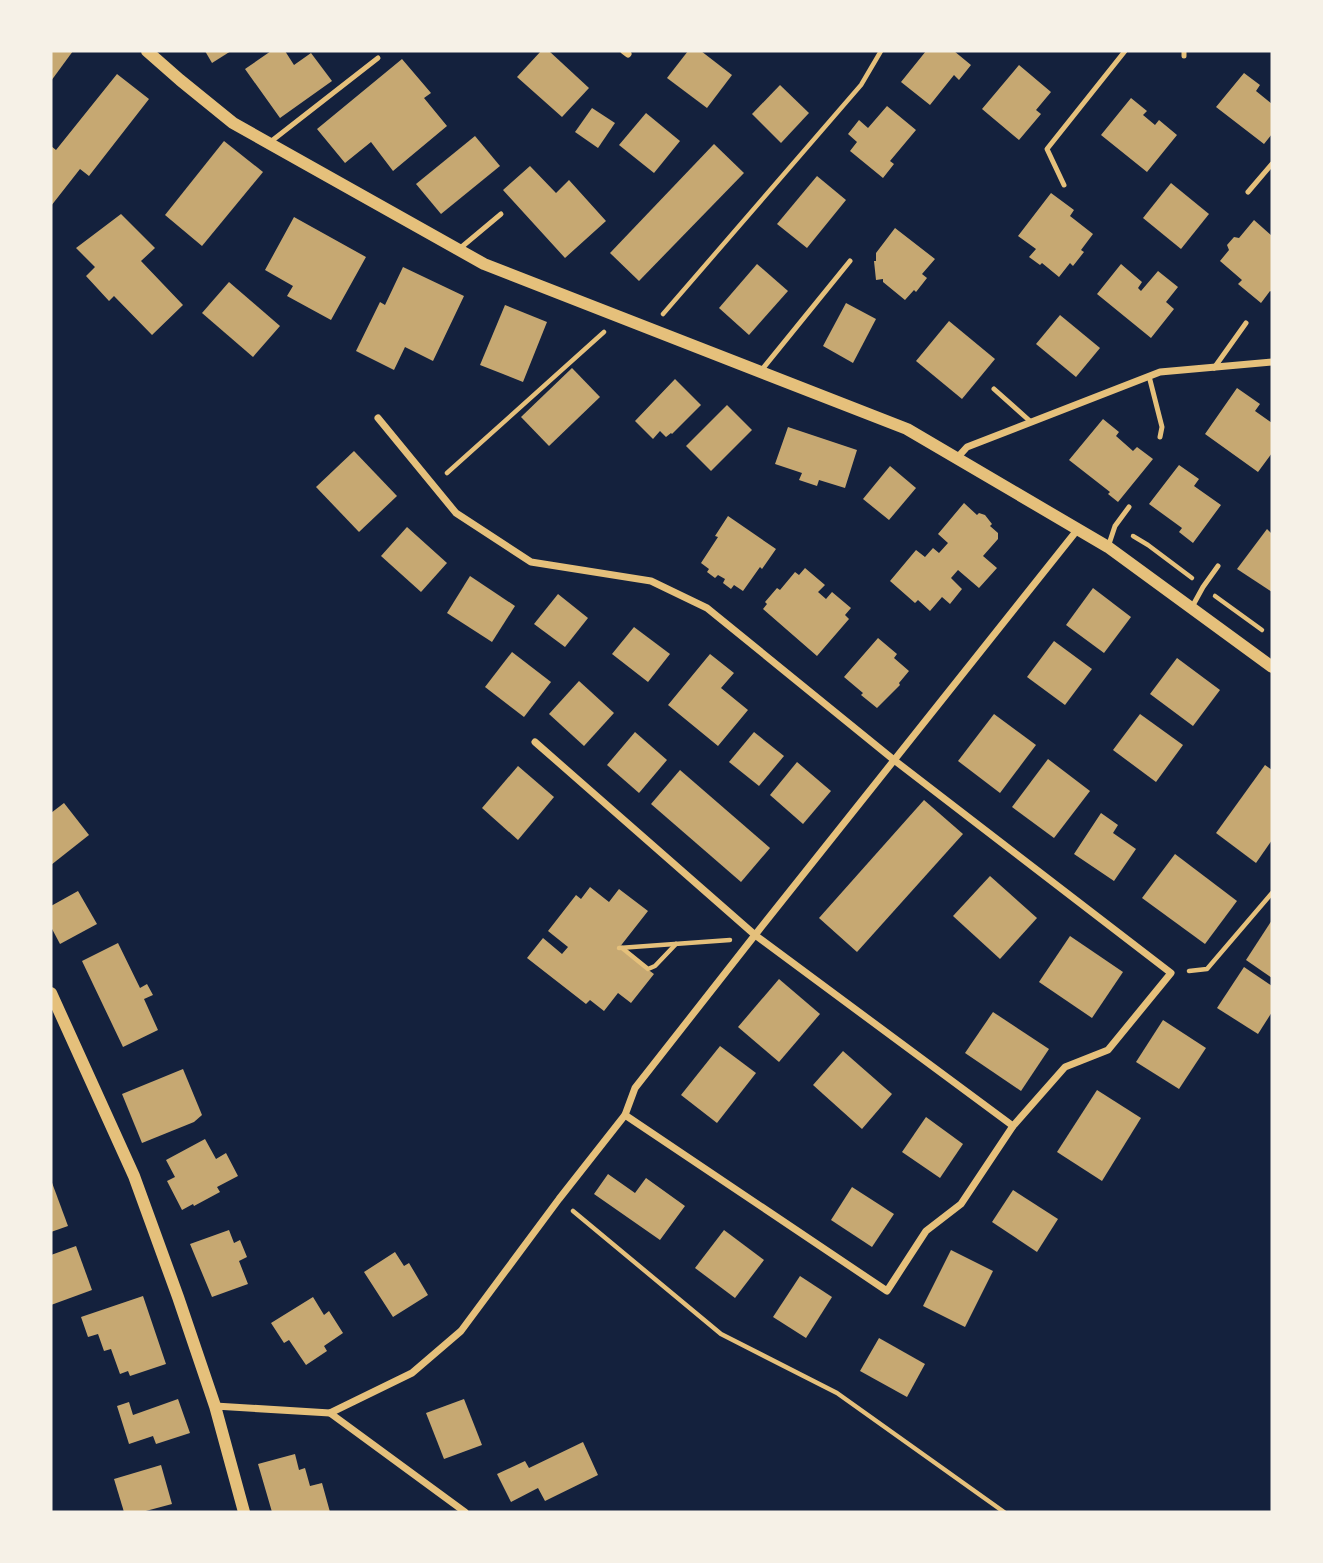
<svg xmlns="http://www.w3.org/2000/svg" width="1323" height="1563" font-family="'PT Sans',sans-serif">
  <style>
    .building { fill: #c6a872 }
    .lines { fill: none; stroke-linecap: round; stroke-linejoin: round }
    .path { stroke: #e5c07b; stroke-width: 4.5 }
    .service { stroke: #e5c07b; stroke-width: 5 }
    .minor { stroke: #e5c07b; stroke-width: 7 }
    .tertiary { stroke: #e5c07b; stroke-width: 12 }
  </style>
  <rect width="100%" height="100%" fill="#14213d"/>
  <g class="building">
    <path d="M51,51H73L51,81Z"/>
    <path d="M205,51H231L212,63Z"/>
    <path d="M271,51H285L294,65L311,53L332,81L280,118L245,69Z"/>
    <path d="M541,51H549L589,88L562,117L517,77Z"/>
    <path d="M688,51H701L732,75L707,108L667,78Z"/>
    <path d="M926,51H954L971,65L959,80L954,75L930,105L901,82Z"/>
    <path d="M402,59L431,93L424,98L447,126L393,171L371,142L345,163L317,129Z"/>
    <path d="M1019,65L1051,92L1036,110L1041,114L1019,140L982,109Z"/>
    <path d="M1244,73L1260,85L1256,91L1272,104V134L1264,144L1216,107Z"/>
    <path d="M117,74L149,99L89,176L80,169L51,206V146L56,150Z"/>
    <path d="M780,85L809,113L781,143L752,114Z"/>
    <path d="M1131,98L1147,111L1143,115L1155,125L1159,120L1177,135L1147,172L1101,135Z"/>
    <path d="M887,106L916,130L890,161L894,164L883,178L850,151L857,142L848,134L859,120L868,128Z"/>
    <path d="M592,108L615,123L598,148L575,132Z"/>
    <path d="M646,113L680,141L654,173L619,145Z"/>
    <path d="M475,136L500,166L441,214L416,184Z"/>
    <path d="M224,141L263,172L202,246L165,215Z"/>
    <path d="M714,144L744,173L639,281L610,253Z"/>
    <path d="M530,166L556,193L569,180L606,221L565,258L503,190Z"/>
    <path d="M817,176L846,200L807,248L777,224Z"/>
    <path d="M1171,183L1209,214L1181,249L1143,218Z"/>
    <path d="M1051,193L1074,210L1070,216L1093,234L1081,250L1084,252L1073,266L1070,263L1059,277L1042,263L1040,265L1029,257L1036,249L1018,236Z"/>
    <path d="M121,214L155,248L141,261L183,305L152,335L114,296L109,301L86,276L95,267L76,248Z"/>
    <path d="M294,217L366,257L331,320L287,296L293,286L265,270Z"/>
    <path d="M1254,220L1272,236V292L1270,291L1261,303L1238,284L1242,280L1220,261L1229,250L1227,245L1234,237L1239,238Z"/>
    <path d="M895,228L935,259L922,274L927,278L916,292L914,290L905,300L883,282V279L876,280L874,261H876V253Z"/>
    <path d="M757,264L788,291L749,335L719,308Z"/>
    <path d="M1121,264L1142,282L1138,288L1141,291L1158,271L1178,287L1166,302L1174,309L1151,338L1097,294Z"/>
    <path d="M403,267L464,296L433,361L405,347L394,370L356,351L380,302L385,305Z"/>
    <path d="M229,282L280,326L253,357L202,313Z"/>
    <path d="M846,303L876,319L853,363L823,346Z"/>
    <path d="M505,305L547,322L523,382L480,365Z"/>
    <path d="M1060,315L1100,348L1076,377L1036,344Z"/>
    <path d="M949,321L995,359L962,399L916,361Z"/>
    <path d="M572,368L600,397L549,446L521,417Z"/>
    <path d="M675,379L701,405L672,434L671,433L666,437L660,431L653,439L635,421Z"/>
    <path d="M1237,388L1260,404L1255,411L1272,423V453L1258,472L1205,434Z"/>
    <path d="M727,405L752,430L711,471L686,446Z"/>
    <path d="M1103,419L1119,432L1116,436L1133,451L1137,447L1153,459L1118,502L1108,494L1110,492L1069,460Z"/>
    <path d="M788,427L857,450L845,488L819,480L817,486L799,480L802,473L775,464Z"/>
    <path d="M354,451L397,496L359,532L316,487Z"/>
    <path d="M1179,465L1199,479L1194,486L1221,505L1193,543L1179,532L1182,528L1149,504Z"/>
    <path d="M890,466L916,488L889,520L863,499Z"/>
    <path d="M964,503L977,515L979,513L985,515L992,524L990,526L998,533V539L983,556L997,568L979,588L958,570L951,578L962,589L950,604L942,597L930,611L918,600L915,603L890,581L916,550L925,557L933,548L939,553L948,543L938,534Z"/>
    <path d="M728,516L776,549L762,569L760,567L743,591L734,585L731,589L723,583L725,579L718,575L715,578L707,572L709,569L701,563L718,537L715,536Z"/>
    <path d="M407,527L447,563L421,592L381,556Z"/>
    <path d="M1267,529L1272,534V592L1237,569Z"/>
    <path d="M805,568L825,585L818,592L826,599L832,592L851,608L845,615L849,619L817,656L763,609L767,604L765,602L777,588L780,590L795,572L799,575Z"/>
    <path d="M470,576L515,606L492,642L447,613Z"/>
    <path d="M1093,588L1131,617L1104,653L1066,625Z"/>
    <path d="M558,594L588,618L565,647L534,624Z"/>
    <path d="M634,627L670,654L648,682L612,654Z"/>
    <path d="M878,638L897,654L894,658L909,671L899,683L900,685L877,708L861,695L863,693L844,677Z"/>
    <path d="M1054,641L1092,669L1065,705L1027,677Z"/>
    <path d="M512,652L551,682L524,717L485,687Z"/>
    <path d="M710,654L734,673L721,688L748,710L718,746L668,705Z"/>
    <path d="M1177,658L1220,690L1193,726L1150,694Z"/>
    <path d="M579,681L614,713L584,746L549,714Z"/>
    <path d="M994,714L1036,745L1000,793L958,761Z"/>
    <path d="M1140,714L1183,745L1156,782L1113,750Z"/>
    <path d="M635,732L667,760L639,793L607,765Z"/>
    <path d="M754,732L784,756L759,786L729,762Z"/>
    <path d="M1048,759L1090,791L1054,838L1012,807Z"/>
    <path d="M797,762L831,791L803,824L770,795Z"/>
    <path d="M1265,765L1272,770V840L1256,863L1216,833Z"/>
    <path d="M518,766L554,797L518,840L482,808Z"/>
    <path d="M680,770L770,848L741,882L651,804Z"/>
    <path d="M924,800L963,834L857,952L819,918Z"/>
    <path d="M64,803L89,835L51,865V813Z"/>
    <path d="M1101,813L1118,825L1113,833L1136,849L1114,881L1074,854Z"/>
    <path d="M1175,854L1237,901L1205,944L1142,898Z"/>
    <path d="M990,876L1037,918L1000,959L953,916Z"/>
    <path d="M590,887L609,902L619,889L648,911L619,948L654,974L631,1003L618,993L604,1011L590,1000L586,1004L527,958L543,938L562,954L568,947L548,931L576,895L581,899Z"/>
    <path d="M78,891L97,924L60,944L51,927V906Z"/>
    <path d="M1272,920V978L1246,960Z"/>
    <path d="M1070,936L1123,972L1092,1018L1039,982Z"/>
    <path d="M118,943L140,988L147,984L153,995L144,999L158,1030L123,1047L82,961Z"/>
    <path d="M1244,967L1272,986V1012L1258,1034L1217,1008Z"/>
    <path d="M779,979L820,1014L779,1062L738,1027Z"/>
    <path d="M993,1012L1049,1049L1021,1091L965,1053Z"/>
    <path d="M1163,1020L1206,1048L1179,1089L1136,1062Z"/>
    <path d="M720,1046L756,1073L717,1123L681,1095Z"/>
    <path d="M843,1051L892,1094L862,1129L813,1085Z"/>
    <path d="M183,1069L202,1115L194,1122L142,1143L122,1094Z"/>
    <path d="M1097,1090L1141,1118L1102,1181L1057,1152Z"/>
    <path d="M926,1117L963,1144L940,1178L902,1152Z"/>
    <path d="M205,1139L216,1159L226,1153L238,1176L217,1187L220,1192L194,1206L193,1204L182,1210L167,1181L175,1177L166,1160Z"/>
    <path d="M608,1174L635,1193L646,1178L685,1206L660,1240L594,1194Z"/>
    <path d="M51,1180L68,1226L51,1232Z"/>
    <path d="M852,1187L894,1214L872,1247L831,1220Z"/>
    <path d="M1013,1190L1058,1219L1037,1252L992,1222Z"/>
    <path d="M229,1230L234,1243L240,1240L247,1257L239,1261L248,1284L212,1297L190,1244Z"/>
    <path d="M724,1230L764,1260L735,1298L695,1268Z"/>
    <path d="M76,1246L92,1290L51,1305V1255Z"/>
    <path d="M951,1250L993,1271L965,1327L923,1306Z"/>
    <path d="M395,1252L404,1266L409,1263L428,1295L393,1317L364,1272Z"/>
    <path d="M800,1276L832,1297L806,1338L773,1317Z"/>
    <path d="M143,1296L166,1364L130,1376L128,1371L120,1374L111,1349L104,1351L98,1334L88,1337L81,1317Z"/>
    <path d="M313,1297L324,1315L329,1311L343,1333L324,1346L327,1351L306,1365L289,1340L284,1343L271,1323Z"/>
    <path d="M879,1338L925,1364L907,1397L860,1371Z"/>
    <path d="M178,1399L190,1433L156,1444L153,1436L129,1444L117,1406L129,1402L133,1415Z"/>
    <path d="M464,1399L482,1445L444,1459L426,1413Z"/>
    <path d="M583,1442L598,1475L545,1501L538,1488L511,1502L497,1474L525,1461L529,1468Z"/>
    <path d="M295,1454L299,1470L305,1468L310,1486L322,1483L330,1512H272L258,1464Z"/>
    <path d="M161,1465L172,1504L142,1512H124L114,1479Z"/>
  </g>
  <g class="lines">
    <g class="path">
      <path d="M663,314L861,85L881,51"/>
      <path d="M447,473L604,332"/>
      <path d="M1133,536L1148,545L1192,578"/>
      <path d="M1215,596L1262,630"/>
      <path d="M619,948L730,940"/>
      <path d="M622,948L648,969L655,966L676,944"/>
      <path d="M1189,971L1207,969L1272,893"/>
      <path d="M573,1211L721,1334L837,1393L1004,1512"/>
    </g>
    <g class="service">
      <path d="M1184,56V51"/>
      <path d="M269,143L378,58"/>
      <path d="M1064,185L1047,149L1125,51"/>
      <path d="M1248,192L1272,164"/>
      <path d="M458,250L501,214"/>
      <path d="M1214,368L1246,323"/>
      <path d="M760,372L850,261"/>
      <path d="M1149,376L1162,427L1160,437"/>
      <path d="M994,389L1031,422"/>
      <path d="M1108,547L1115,526L1129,507"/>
      <path d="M1192,607L1203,587L1218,566"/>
    </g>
    <g class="minor">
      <path d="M624,51L628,54"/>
      <path d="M378,418L456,513L531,562L651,581L707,608L894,760L1171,973L1108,1050L1065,1067L1013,1126L961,1204L926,1231L887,1291L625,1115"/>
      <path d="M957,458L967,447L1160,372L1272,362"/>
      <path d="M535,742L755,935L1013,1126"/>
      <path d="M215,1406L330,1413L412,1373L461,1331L559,1199L625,1115L635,1088L755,935L1078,529"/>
      <path d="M330,1413L465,1512"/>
    </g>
    <g class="tertiary">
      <path d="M147,51L180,80L233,123L484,264L907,429L1108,547L1272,667"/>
      <path d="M51,993L134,1176L178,1297L215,1406L244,1512"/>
    </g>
  </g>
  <rect width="1323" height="1563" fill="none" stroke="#f6f1e7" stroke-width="105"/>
</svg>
